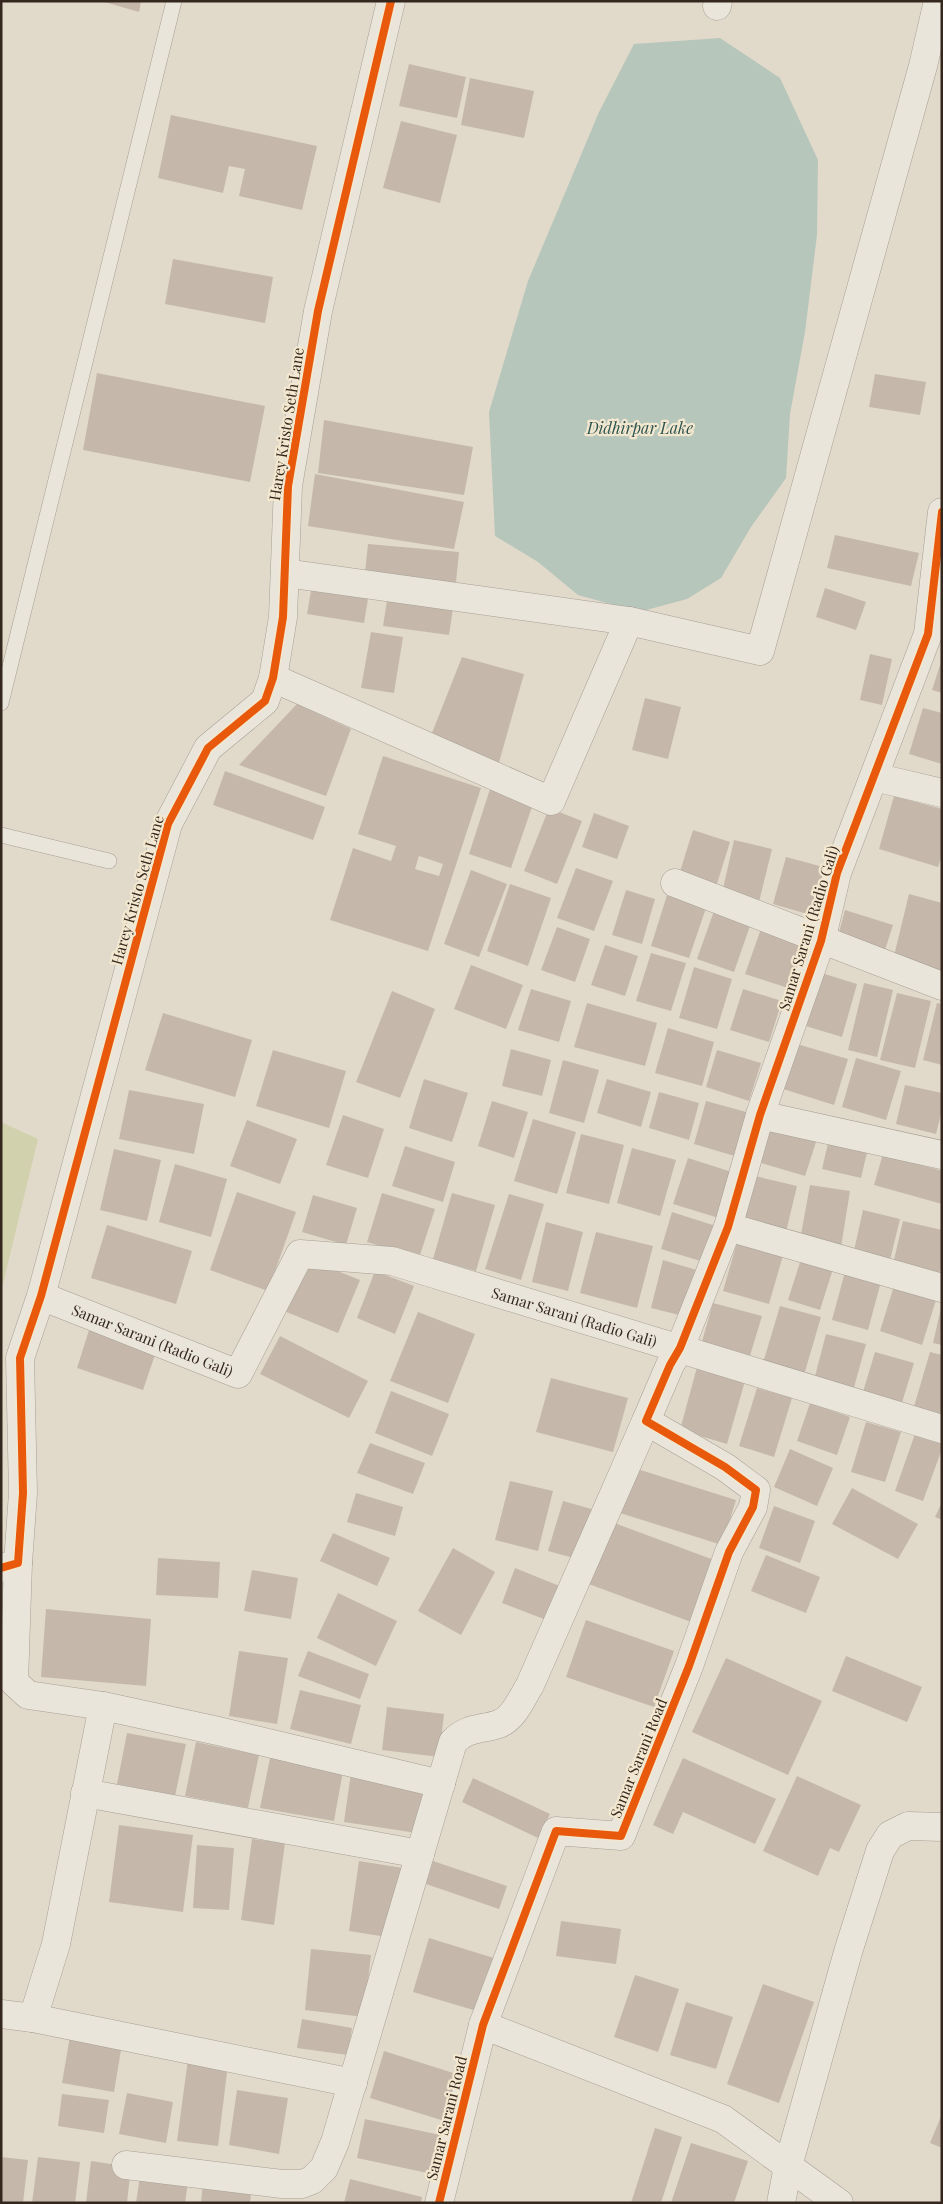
<svg xmlns="http://www.w3.org/2000/svg" width="943" height="2204" font-family="'Playfair Display',serif">
  <style>
    .green { fill: #d1d1ad }
    .water { fill: #b6c6bb }
    .building { fill: #c5b8ab; fill-rule: evenodd }
    .lines { fill: none; stroke-linecap: round; stroke-linejoin: round }
    .lane-casing { stroke: #a69f94; stroke-width: 16 }
    .street-casing { stroke: #a69f94; stroke-width: 29 }
    .lane { stroke: #eae5db; stroke-width: 15 }
    .street { stroke: #eae5db; stroke-width: 28 }
    .cycleway-casing { stroke: #f3e8cf; stroke-width: 11 }
    .cycleway { stroke: #e8590c; stroke-width: 8 }
    .labels { text-anchor: middle; dominant-baseline: central; stroke-width: 4.5; stroke-linejoin: round; paint-order: stroke }
    .street-label { font-size: 15px; fill: #34271d; stroke: #f3e8cf }
    .water-label { font-size: 16px; font-style: italic; fill: #2c534f; stroke: #f3e8cf }
  </style>
  <rect width="100%" height="100%" fill="#e1daca"/>
  <path class="green" d="M1,1122L38,1139L1,1292Z"/>
  <path class="water" d="M720,38L780,78L818,160L817,235L805,332L790,414L786,478L751,527L721,578L687,599L639,612L578,595L538,562L495,536L489,412L528,281L599,112L634,44Z"/>
  <g class="building">
    <path d="M101,1H141L139,12Z"/>
    <path d="M409,64L466,77L457,118L399,106Z"/>
    <path d="M470,78L534,91L524,138L461,125Z"/>
    <path d="M171,115L317,146L302,210L239,196L245,169L229,166L223,193L158,178Z"/>
    <path d="M401,121L457,135L440,203L383,188Z"/>
    <path d="M173,259L273,277L265,323L165,304Z"/>
    <path d="M97,373L265,406L250,482L83,450Z"/>
    <path d="M875,374L926,382L920,415L869,407Z"/>
    <path d="M324,420L473,447L464,495L318,473Z"/>
    <path d="M315,474L464,502L454,549L308,526Z"/>
    <path d="M835,535L919,553L911,586L827,568Z"/>
    <path d="M368,544L459,552L455,592L364,582Z"/>
    <path d="M312,585L369,593L364,623L307,614Z"/>
    <path d="M825,588L866,602L856,630L816,617Z"/>
    <path d="M388,594L454,602L449,635L383,626Z"/>
    <path d="M371,632L403,637L394,693L361,688Z"/>
    <path d="M870,654L892,659L882,705L860,700Z"/>
    <path d="M462,657L524,674L498,766L430,738Z"/>
    <path d="M942,659V693L932,690Z"/>
    <path d="M645,698L681,707L668,759L632,750Z"/>
    <path d="M297,704L351,729L326,796L239,765Z"/>
    <path d="M923,708L942,713V764L909,754Z"/>
    <path d="M383,756L481,788L428,951L330,920L353,848L391,861L396,846L358,834ZM419,856L443,864L439,876L415,869Z"/>
    <path d="M225,771L325,807L313,840L213,805Z"/>
    <path d="M490,789L533,804L511,868L469,854Z"/>
    <path d="M894,796L942,809V855L938,867L879,849Z"/>
    <path d="M549,808L582,821L557,884L524,871Z"/>
    <path d="M594,813L629,826L617,859L582,847Z"/>
    <path d="M693,830L730,842L715,890L678,878Z"/>
    <path d="M734,840L772,849L759,902L722,893Z"/>
    <path d="M786,857L827,868L814,916L773,904Z"/>
    <path d="M576,868L613,881L594,931L557,918Z"/>
    <path d="M471,870L507,884L479,957L444,944Z"/>
    <path d="M510,884L551,898L528,966L487,951Z"/>
    <path d="M626,890L655,899L642,944L612,935Z"/>
    <path d="M909,894L942,903V971L893,960Z"/>
    <path d="M667,895L706,908L689,958L651,946Z"/>
    <path d="M845,910L893,925L885,950L838,936Z"/>
    <path d="M714,911L751,923L734,972L697,959Z"/>
    <path d="M763,923L805,937L788,988L745,974Z"/>
    <path d="M557,927L590,939L575,982L541,970Z"/>
    <path d="M605,945L638,956L625,996L591,985Z"/>
    <path d="M651,953L686,963L671,1011L636,1001Z"/>
    <path d="M471,965L523,985L506,1029L454,1009Z"/>
    <path d="M694,967L732,979L717,1029L679,1018Z"/>
    <path d="M815,971L857,984L842,1037L799,1024Z"/>
    <path d="M864,983L893,990L877,1057L848,1050Z"/>
    <path d="M531,989L571,1001L559,1042L518,1030Z"/>
    <path d="M743,989L782,1001L769,1042L730,1030Z"/>
    <path d="M392,991L435,1009L400,1098L356,1082Z"/>
    <path d="M897,993L931,1001L915,1068L880,1060Z"/>
    <path d="M587,1003L657,1023L645,1066L574,1047Z"/>
    <path d="M937,1003L942,1004V1065L923,1060Z"/>
    <path d="M163,1013L252,1040L235,1097L145,1070Z"/>
    <path d="M668,1028L714,1042L702,1086L655,1073Z"/>
    <path d="M797,1044L848,1059L834,1105L783,1089Z"/>
    <path d="M511,1049L551,1060L542,1096L502,1086Z"/>
    <path d="M273,1050L346,1071L329,1128L256,1106Z"/>
    <path d="M717,1050L761,1063L749,1101L706,1087Z"/>
    <path d="M856,1058L901,1071L886,1120L842,1107Z"/>
    <path d="M563,1060L599,1070L584,1123L549,1113Z"/>
    <path d="M424,1079L468,1093L452,1142L409,1128Z"/>
    <path d="M607,1079L651,1092L641,1127L597,1113Z"/>
    <path d="M905,1085L942,1093V1110L936,1134L896,1124Z"/>
    <path d="M129,1090L204,1104L194,1154L119,1139Z"/>
    <path d="M659,1092L699,1103L689,1140L649,1128Z"/>
    <path d="M492,1101L528,1112L514,1158L478,1146Z"/>
    <path d="M706,1101L750,1113L738,1157L694,1144Z"/>
    <path d="M343,1115L384,1129L368,1178L326,1165Z"/>
    <path d="M533,1119L576,1132L557,1194L514,1181Z"/>
    <path d="M247,1120L297,1139L280,1184L230,1166Z"/>
    <path d="M772,1121L818,1136L805,1176L758,1162Z"/>
    <path d="M581,1134L624,1145L609,1204L566,1193Z"/>
    <path d="M830,1135L869,1144L861,1178L822,1169Z"/>
    <path d="M405,1146L455,1162L443,1202L392,1186Z"/>
    <path d="M632,1148L676,1160L660,1216L617,1203Z"/>
    <path d="M114,1149L161,1160L147,1221L100,1210Z"/>
    <path d="M883,1154L942,1171V1204L874,1185Z"/>
    <path d="M688,1158L735,1173L722,1219L673,1204Z"/>
    <path d="M175,1164L227,1179L211,1237L159,1222Z"/>
    <path d="M751,1175L797,1186L786,1232L740,1222Z"/>
    <path d="M810,1185L850,1191L841,1247L800,1240Z"/>
    <path d="M237,1192L296,1212L268,1291L210,1270Z"/>
    <path d="M382,1193L435,1209L419,1258L367,1242Z"/>
    <path d="M452,1193L495,1205L476,1271L433,1259Z"/>
    <path d="M509,1194L544,1204L521,1280L485,1269Z"/>
    <path d="M313,1195L357,1208L346,1245L302,1232Z"/>
    <path d="M863,1210L900,1219L889,1264L853,1255Z"/>
    <path d="M672,1212L719,1227L707,1263L661,1249Z"/>
    <path d="M903,1221L942,1230V1265L939,1275L893,1264Z"/>
    <path d="M546,1222L583,1232L568,1291L532,1282Z"/>
    <path d="M107,1225L192,1251L176,1304L91,1278Z"/>
    <path d="M596,1232L653,1246L637,1308L580,1293Z"/>
    <path d="M738,1239L784,1252L769,1304L723,1291Z"/>
    <path d="M305,1258L360,1280L338,1333L284,1311Z"/>
    <path d="M801,1259L833,1269L820,1310L788,1300Z"/>
    <path d="M663,1260L703,1272L691,1318L651,1308Z"/>
    <path d="M846,1268L882,1278L868,1330L832,1320Z"/>
    <path d="M375,1271L414,1286L395,1334L357,1318Z"/>
    <path d="M894,1286L936,1300L922,1345L880,1331Z"/>
    <path d="M713,1303L762,1316L749,1359L701,1345Z"/>
    <path d="M780,1306L821,1317L804,1375L763,1363Z"/>
    <path d="M941,1308H942V1345L933,1343Z"/>
    <path d="M418,1312L475,1334L448,1403L390,1381Z"/>
    <path d="M90,1327L157,1349L143,1390L77,1368Z"/>
    <path d="M826,1334L866,1344L853,1391L814,1380Z"/>
    <path d="M280,1336L368,1381L349,1418L260,1374Z"/>
    <path d="M875,1352L914,1363L901,1406L862,1395Z"/>
    <path d="M930,1352L942,1355V1419L913,1410Z"/>
    <path d="M697,1367L745,1381L727,1444L680,1430Z"/>
    <path d="M551,1378L628,1398L613,1452L536,1432Z"/>
    <path d="M757,1388L792,1398L774,1457L739,1446Z"/>
    <path d="M391,1391L449,1414L432,1456L375,1433Z"/>
    <path d="M810,1403L850,1417L837,1455L797,1441Z"/>
    <path d="M866,1422L901,1432L885,1482L851,1472Z"/>
    <path d="M916,1431L942,1440V1449L923,1501L895,1491Z"/>
    <path d="M370,1443L425,1463L413,1494L357,1473Z"/>
    <path d="M790,1449L833,1468L817,1506L774,1487Z"/>
    <path d="M634,1468L736,1500L722,1545L620,1513Z"/>
    <path d="M510,1481L553,1491L538,1551L495,1540Z"/>
    <path d="M852,1488L918,1524L898,1559L832,1524Z"/>
    <path d="M356,1493L403,1507L395,1536L347,1522Z"/>
    <path d="M563,1501L595,1510L581,1560L548,1551Z"/>
    <path d="M942,1502V1520L935,1517Z"/>
    <path d="M774,1506L815,1521L800,1563L759,1548Z"/>
    <path d="M609,1521L714,1560L691,1622L586,1583Z"/>
    <path d="M333,1533L390,1558L377,1586L320,1561Z"/>
    <path d="M453,1548L495,1572L461,1635L418,1611Z"/>
    <path d="M766,1555L820,1577L806,1613L751,1591Z"/>
    <path d="M158,1558L220,1562L218,1598L156,1595Z"/>
    <path d="M515,1568L567,1589L554,1623L502,1603Z"/>
    <path d="M252,1570L298,1578L291,1619L244,1611Z"/>
    <path d="M338,1593L397,1621L376,1666L317,1638Z"/>
    <path d="M46,1609L151,1619L146,1686L41,1677Z"/>
    <path d="M586,1620L674,1651L654,1707L566,1677Z"/>
    <path d="M239,1651L288,1658L277,1724L229,1716Z"/>
    <path d="M308,1651L369,1674L360,1699L298,1676Z"/>
    <path d="M846,1656L922,1687L907,1722L832,1691Z"/>
    <path d="M726,1658L822,1701L788,1775L692,1732Z"/>
    <path d="M300,1690L361,1705L351,1744L290,1729Z"/>
    <path d="M387,1707L444,1714L439,1757L382,1750Z"/>
    <path d="M127,1733L186,1744L175,1796L117,1784Z"/>
    <path d="M196,1742L259,1755L248,1808L185,1796Z"/>
    <path d="M270,1758L343,1771L334,1821L260,1808Z"/>
    <path d="M683,1758L776,1799L755,1844L683,1812L673,1834L653,1825Z"/>
    <path d="M351,1773L424,1784L417,1833L344,1822Z"/>
    <path d="M797,1776L861,1805L839,1852L830,1848L818,1876L763,1851Z"/>
    <path d="M473,1778L550,1814L538,1838L462,1802Z"/>
    <path d="M119,1825L193,1835L183,1912L109,1902Z"/>
    <path d="M252,1839L285,1843L274,1925L241,1920Z"/>
    <path d="M197,1845L234,1848L229,1910L193,1908Z"/>
    <path d="M359,1861L403,1868L393,1938L349,1931Z"/>
    <path d="M433,1861L507,1886L499,1909L426,1884Z"/>
    <path d="M561,1921L621,1929L616,1964L556,1956Z"/>
    <path d="M429,1938L497,1959L480,2012L413,1992Z"/>
    <path d="M311,1949L371,1955L364,2017L305,2010Z"/>
    <path d="M635,1975L679,1989L658,2052L614,2037Z"/>
    <path d="M763,1984L814,2002L779,2103L727,2084Z"/>
    <path d="M686,2002L733,2017L716,2069L670,2055Z"/>
    <path d="M302,2019L352,2028L348,2055L297,2048Z"/>
    <path d="M70,2036L122,2044L114,2092L62,2083Z"/>
    <path d="M384,2051L466,2077L451,2123L370,2098Z"/>
    <path d="M188,2059L228,2064L218,2146L177,2141Z"/>
    <path d="M237,2090L288,2098L279,2154L229,2145Z"/>
    <path d="M127,2093L173,2102L166,2143L119,2134Z"/>
    <path d="M62,2094L109,2100L104,2133L58,2126Z"/>
    <path d="M942,2114V2148L930,2143Z"/>
    <path d="M365,2119L445,2136L437,2175L357,2158Z"/>
    <path d="M655,2128L682,2137L661,2203H631Z"/>
    <path d="M691,2143L748,2161L734,2203H671Z"/>
    <path d="M1,2157L28,2160L23,2203H1Z"/>
    <path d="M38,2157L80,2162L75,2203H32Z"/>
    <path d="M91,2161L131,2167L127,2203H86Z"/>
    <path d="M141,2169L189,2175L185,2203H136Z"/>
    <path d="M350,2179L422,2197L421,2203H344Z"/>
    <path d="M203,2181L252,2186L250,2203H201Z"/>
  </g>
  <g class="lines">
    <defs>
      <g id="lane">
        <path d="M1,703L174,1"/>
        <path d="M1,835L109,861"/>
      </g>
      <g id="street">
        <path d="M717,6L718,1"/>
        <path d="M629,621L760,651L923,66L938,1"/>
        <path d="M273,678L551,801L629,621L285,573"/>
        <path d="M874,777L942,793"/>
        <path d="M675,883L942,986"/>
        <path d="M760,1115L942,1155"/>
        <path d="M728,1227L942,1288"/>
        <path id="s1" d="M41,1296L238,1374L300,1254L392,1261L942,1429"/>
        <path d="M18,1563L14,1682L28,1695L103,1706"/>
        <path d="M1,1568L18,1563L23,1493L20,1358L41,1296L168,824L208,748L265,701L273,678L283,617L288,486L318,311L391,1"/>
        <path d="M85,1793L420,1854"/>
        <path d="M1,2014L33,2018L56,1944L103,1706L218,1731L441,1784"/>
        <path d="M33,2018L353,2083"/>
        <path d="M483,2025L723,2119L839,2203"/>
        <path d="M126,2165L282,2184H302L312,2180L324,2168L335,2142L453,1742C467,1727 481,1730 499,1724C514,1718 522,1698 530,1685L646,1421"/>
        <path d="M439,2203L483,2025L556,1831L621,1836L689,1666L729,1552L753,1507L756,1490L725,1467L646,1421L670,1365L680,1348L728,1227L760,1115L821,941L837,873L928,634L942,512"/>
        <path d="M781,2203L788,2166L848,1952L880,1851L890,1835L908,1826L942,1827"/>
      </g>
    </defs>
    <use href="#lane" class="lane-casing"/>
    <use href="#street" class="street-casing"/>
    <use href="#lane" class="lane"/>
    <use href="#street" class="street"/>
    <defs>
      <g id="cycleway">
        <path d="M1,1568L18,1563L23,1493L20,1358L41,1296L168,824L208,748L265,701L273,678L283,617L288,486L318,311L391,1"/>
        <path d="M439,2203L483,2025L556,1831L621,1836L689,1666L729,1552L753,1507L756,1490L725,1467L646,1421L670,1365L680,1348L728,1227L760,1115L821,941L837,873L928,634L942,512"/>
      </g>
    </defs>
    <use href="#cycleway" class="cycleway-casing"/>
    <use href="#cycleway" class="cycleway"/>
  </g>
  <g class="labels">
    <g class="street-label">
      <text transform="translate(286 424) rotate(-81)">Harey Kristo Seth Lane</text>
      <text transform="translate(137 890) rotate(-74)">Harey Kristo Seth Lane</text>
      <text transform="translate(808 928) rotate(-73)">Samar Sarani (Radio Gali)</text>
      <text stroke="none"><textPath href="#s1" startOffset="630">Samar Sarani (Radio Gali)</textPath></text>
      <text stroke="none"><textPath href="#s1" startOffset="120">Samar Sarani (Radio Gali)</textPath></text>
      <text transform="translate(638 1758) rotate(-68)">Samar Sarani Road</text>
      <text transform="translate(446 2118) rotate(-76)">Samar Sarani Road</text>
    </g>
    <g class="water-label">
      <text x="640" y="427">Didhirpar Lake</text>
    </g>
  </g>
  <rect width="943" height="2204" fill="none" stroke="#34271d" stroke-width="5"/>
</svg>
